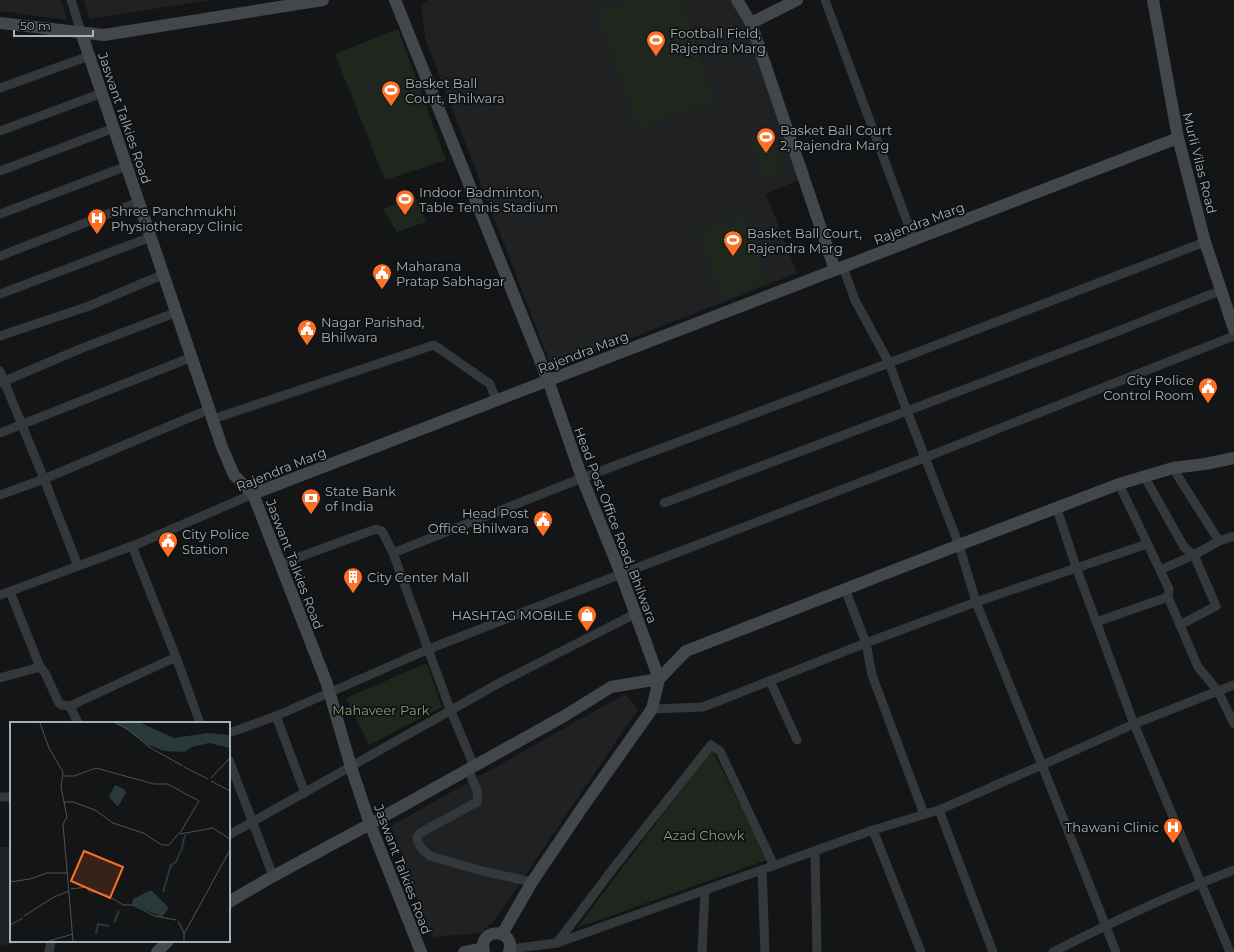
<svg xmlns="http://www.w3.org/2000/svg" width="1234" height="952" font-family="Montserrat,sans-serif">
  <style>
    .built { fill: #202123 }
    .green { fill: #1f261e }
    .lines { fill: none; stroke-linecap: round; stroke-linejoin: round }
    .street { stroke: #35383b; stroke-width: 9 }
    .secondary { stroke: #43474b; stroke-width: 12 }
    .labels { text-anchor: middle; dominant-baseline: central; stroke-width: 3.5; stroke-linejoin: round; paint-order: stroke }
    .poi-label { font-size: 13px; fill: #a5b0b7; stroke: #0f1011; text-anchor: start }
    .street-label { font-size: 13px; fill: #a5b0b7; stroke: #0f1011 }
    .park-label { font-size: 13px; fill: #85a37a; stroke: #0f1011 }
    .inset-river { fill: none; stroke: #29383a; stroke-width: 2 }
    .inset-road { fill: none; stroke: #4e5356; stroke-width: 1 }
    .view { fill: #fd7025; fill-opacity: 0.15; stroke: #fd7025; stroke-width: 2 }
    .inset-edge { fill: none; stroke: #a5b0b7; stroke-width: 2 }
  </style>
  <rect width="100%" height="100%" fill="#141516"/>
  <g class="built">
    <path d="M0,0H61L67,20L0,11Z"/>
    <path d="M84,0H210L90,19Z"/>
    <path d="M428,0H730L746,22L810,175L766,194L797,273L552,369L425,38L421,5Z"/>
    <path d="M625,694L638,709L495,920L480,933L432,937L391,826Z"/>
    <path d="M0,847H11V941H13V944L0,945Z"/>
  </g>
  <g class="green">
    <path d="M634,0H681L714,102L638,128L596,12Z"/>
    <path d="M398,29L446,160L385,180L335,54Z"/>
    <path d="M769,129L783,170L763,178L747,137Z"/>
    <path d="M415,196L426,222L397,232L383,209Z"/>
    <path d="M744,214L767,281L722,298L697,232Z"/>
    <path d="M427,663L442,707L369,745L346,698Z"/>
    <path d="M712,749L767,860L577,928Z"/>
  </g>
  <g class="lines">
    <g class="street">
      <path d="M71,0L81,32"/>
      <path d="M825,0L914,240"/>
      <path d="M0,88L89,56"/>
      <path d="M0,131L102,93"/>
      <path d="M0,171L114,128"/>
      <path d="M0,214L127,166"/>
      <path d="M0,256L139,202"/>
      <path d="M843,267L855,300L889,363L907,411L1113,333L1222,290"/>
      <path d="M0,294L151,237"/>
      <path d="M0,336L89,306L164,274"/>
      <path d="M0,371L44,479L78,566"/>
      <path d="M0,383L80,349L177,312"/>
      <path d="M213,419L434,345L490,384L496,400"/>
      <path d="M0,433L192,357"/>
      <path d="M1144,476L1184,547L1194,555L1216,606L1180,625"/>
      <path d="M1119,484L1169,589L1168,597"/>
      <path d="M0,495L44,479L210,409"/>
      <path d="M664,503L907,411L959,545L976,602L1042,765L1134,724L1076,567L1057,509"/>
      <path d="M1219,541L1234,536"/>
      <path d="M132,546L176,657L200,723"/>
      <path d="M280,564L376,529L382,531L393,553"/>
      <path d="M1160,570L1194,555L1219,541L1184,486L1173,468"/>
      <path d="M845,589L866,643L872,675L924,814"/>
      <path d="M10,592L40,667"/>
      <path d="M0,595L140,543L253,494"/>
      <path d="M1096,622L1168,597L1198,667L1218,691L1234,685"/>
      <path d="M0,678L40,667L45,673L59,703L62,705L70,706L78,723"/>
      <path d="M770,681L797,740"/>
      <path d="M70,706L176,657"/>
      <path d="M652,709L703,707L866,643L976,602L1147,544"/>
      <path d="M276,716L305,793"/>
      <path d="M229,733L276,716L429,649L621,574L924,458L1234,336"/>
      <path d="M229,760L273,876"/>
      <path d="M474,766L450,709L393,553L582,478L889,363L1205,242"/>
      <path d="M468,769L478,793L477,802L420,833L417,837L418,842L422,849L430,856L482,871L532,882"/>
      <path d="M0,797H11"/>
      <path d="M229,835L501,682L635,614"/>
      <path d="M815,851L817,952"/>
      <path d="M762,870L765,952"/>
      <path d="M557,943L615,866L711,745L720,751L774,866"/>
      <path d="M510,949L557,943L873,830"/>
      <path d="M49,952L51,941"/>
      <path d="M702,952L705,890"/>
      <path d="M921,952L873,830L939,810"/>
      <path d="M993,952L939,810L1042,765L1116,952"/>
      <path d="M1053,952C1112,922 1172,894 1234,870"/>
      <path d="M1230,952L1134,724L1218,691L1234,724"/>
    </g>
    <g class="secondary">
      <path d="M395,0L548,380L582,478L621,574L659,679"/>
      <path d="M737,0L751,23L835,270"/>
      <path d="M1153,0L1178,138L1205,242L1234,329"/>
      <path d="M0,23L104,35L323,0"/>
      <path d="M751,23L797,0"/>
      <path d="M81,32L222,447L234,475L253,494L327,684L351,767L370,824L421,952"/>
      <path d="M253,494L1178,138"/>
      <path d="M229,902L268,879L370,824L566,715L611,687L659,679"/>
      <path d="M502,934L532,882L582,808L652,709L659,679L686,651L959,545L1119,484L1173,468L1205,464L1234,458"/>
      <path d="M157,952L168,941"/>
      <path d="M464,952L483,948"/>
      <path d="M484,952C477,926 517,928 509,952"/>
    </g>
  </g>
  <defs>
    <symbol id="stadium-pin" viewBox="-11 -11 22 30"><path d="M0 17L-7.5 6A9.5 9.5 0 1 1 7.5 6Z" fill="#fd7025" stroke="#0f1011"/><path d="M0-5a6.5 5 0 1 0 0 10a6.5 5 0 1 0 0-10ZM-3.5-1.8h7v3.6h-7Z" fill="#fff"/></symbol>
    <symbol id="hospital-pin" viewBox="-11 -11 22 30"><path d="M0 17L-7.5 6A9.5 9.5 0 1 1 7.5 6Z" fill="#fd7025" stroke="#0f1011"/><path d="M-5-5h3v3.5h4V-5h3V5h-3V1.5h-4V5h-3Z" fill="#fff"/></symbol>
    <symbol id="civic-pin" viewBox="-11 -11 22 30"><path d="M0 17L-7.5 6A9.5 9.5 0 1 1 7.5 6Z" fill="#fd7025" stroke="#0f1011"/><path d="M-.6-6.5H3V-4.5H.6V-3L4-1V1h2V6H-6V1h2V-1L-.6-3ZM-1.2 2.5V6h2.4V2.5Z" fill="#fff"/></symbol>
    <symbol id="bank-pin" viewBox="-11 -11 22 30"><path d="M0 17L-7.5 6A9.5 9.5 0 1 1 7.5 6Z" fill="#fd7025" stroke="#0f1011"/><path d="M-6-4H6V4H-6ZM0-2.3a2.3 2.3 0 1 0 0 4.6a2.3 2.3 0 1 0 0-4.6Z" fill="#fff"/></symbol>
    <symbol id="building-pin" viewBox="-11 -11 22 30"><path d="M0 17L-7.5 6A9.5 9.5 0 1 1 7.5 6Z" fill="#fd7025" stroke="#0f1011"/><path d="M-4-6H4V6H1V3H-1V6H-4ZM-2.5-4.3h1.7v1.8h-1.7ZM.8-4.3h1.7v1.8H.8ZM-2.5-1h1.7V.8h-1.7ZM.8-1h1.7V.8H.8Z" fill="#fff"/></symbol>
    <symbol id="shop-pin" viewBox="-11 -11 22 30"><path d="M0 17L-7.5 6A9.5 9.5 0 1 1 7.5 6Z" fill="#fd7025" stroke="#0f1011"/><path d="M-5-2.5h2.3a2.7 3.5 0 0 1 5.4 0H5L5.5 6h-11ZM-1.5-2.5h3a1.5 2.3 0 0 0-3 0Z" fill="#fff"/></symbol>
  </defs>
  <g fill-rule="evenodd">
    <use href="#stadium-pin" x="645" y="29" width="22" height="30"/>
    <use href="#stadium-pin" x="380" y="79" width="22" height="30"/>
    <use href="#stadium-pin" x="755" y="126" width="22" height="30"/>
    <use href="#stadium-pin" x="394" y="188" width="22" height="30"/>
    <use href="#hospital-pin" x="86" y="207" width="22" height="30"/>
    <use href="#stadium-pin" x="722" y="229" width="22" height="30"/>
    <use href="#civic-pin" x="371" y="262" width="22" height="30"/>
    <use href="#civic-pin" x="296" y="318" width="22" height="30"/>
    <use href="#civic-pin" x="1197" y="376" width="22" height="30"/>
    <use href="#bank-pin" x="300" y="487" width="22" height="30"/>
    <use href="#civic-pin" x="532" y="509" width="22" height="30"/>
    <use href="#civic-pin" x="157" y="530" width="22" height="30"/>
    <use href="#building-pin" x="342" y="566" width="22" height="30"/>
    <use href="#shop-pin" x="576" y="604" width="22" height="30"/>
    <use href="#hospital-pin" x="1162" y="816" width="22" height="30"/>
  </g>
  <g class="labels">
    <g class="poi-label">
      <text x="670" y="33">Football Field,<tspan x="670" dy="15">Rajendra Marg</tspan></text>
      <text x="405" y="83">Basket Ball<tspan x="405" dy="15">Court, Bhilwara</tspan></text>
      <text x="780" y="130">Basket Ball Court<tspan x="780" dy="15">2, Rajendra Marg</tspan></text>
      <text x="419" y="192">Indoor Badminton,<tspan x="419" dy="15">Table Tennis Stadium</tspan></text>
      <text x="111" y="211">Shree Panchmukhi<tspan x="111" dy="15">Physiotherapy Clinic</tspan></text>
      <text x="747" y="233">Basket Ball Court,<tspan x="747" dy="15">Rajendra Marg</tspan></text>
      <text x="396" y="266">Maharana<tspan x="396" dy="15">Pratap Sabhagar</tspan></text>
      <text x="321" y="322">Nagar Parishad,<tspan x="321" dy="15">Bhilwara</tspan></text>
      <text x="1194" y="380" text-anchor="end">City Police<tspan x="1194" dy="15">Control Room</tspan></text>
      <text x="325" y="491">State Bank<tspan x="325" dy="15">of India</tspan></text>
      <text x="529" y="513" text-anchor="end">Head Post<tspan x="529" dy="15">Office, Bhilwara</tspan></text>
      <text x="182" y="534">City Police<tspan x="182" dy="15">Station</tspan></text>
      <text x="367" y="577">City Center Mall</text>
      <text x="573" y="615" text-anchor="end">HASHTAG MOBILE</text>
      <text x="1159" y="827" text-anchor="end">Thawani Clinic</text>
    </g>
    <g class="street-label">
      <text transform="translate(125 118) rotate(71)">Jaswant Talkies Road</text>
      <text transform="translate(1200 163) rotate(76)">Murli Vilas Road</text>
      <text transform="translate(919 223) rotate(-21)">Rajendra Marg</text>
      <text transform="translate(583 352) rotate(-21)">Rajendra Marg</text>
      <text transform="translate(281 469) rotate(-22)">Rajendra Marg</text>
      <text transform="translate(616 525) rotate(69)">Head Post Office Road, Bhilwara</text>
      <text transform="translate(295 564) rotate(69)">Jaswant Talkies Road</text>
      <text transform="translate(403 869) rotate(69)">Jaswant Talkies Road</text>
    </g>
    <g class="park-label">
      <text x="381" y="710">Mahaveer Park</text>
      <text x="704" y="835">Azad Chowk</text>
    </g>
  </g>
  <g transform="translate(10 722)">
    <rect width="220" height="220" fill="#141516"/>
    <path d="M107,1H131L164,16L198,11L220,13V26L199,21L182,25L174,30L154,29L138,23ZM105,63L114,67L116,71L108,85L99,75ZM141,168L159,186L152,195L122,182L123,177Z" fill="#29383a"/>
    <path class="inset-river" d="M171,130L175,113M153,170L161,143L166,140L170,130M104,201L109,189M86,212L88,202L99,204"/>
    <path class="inset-road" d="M30,1L39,26L53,50L51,65L57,95L53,102L56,137M105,1L118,7L139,25L173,44M174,45L198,57M52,54H64L86,46L144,62H158L183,76M201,56L220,36M201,59L220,69M54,80H63L85,88L103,101L133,111L152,123H159L169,111M170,111L189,79L182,75M170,112L203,106L220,117M56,136L63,219M0,160L20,157L37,151H57M61,167L76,165L79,169L97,173L113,183H123L145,194L166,198M14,194L44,175L59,169M168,199L174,211V219M0,203L13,196M174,212L220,128M39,219L63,212"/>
    <path class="view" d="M74,129L113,145L100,176L61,159Z"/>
    <rect width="220" height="220" class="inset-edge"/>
  </g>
  <path d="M14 30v6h79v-6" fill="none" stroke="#a5b0b7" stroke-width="2"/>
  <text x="20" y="30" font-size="12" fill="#a5b0b7" stroke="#0f1011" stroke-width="3" paint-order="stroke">50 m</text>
</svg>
